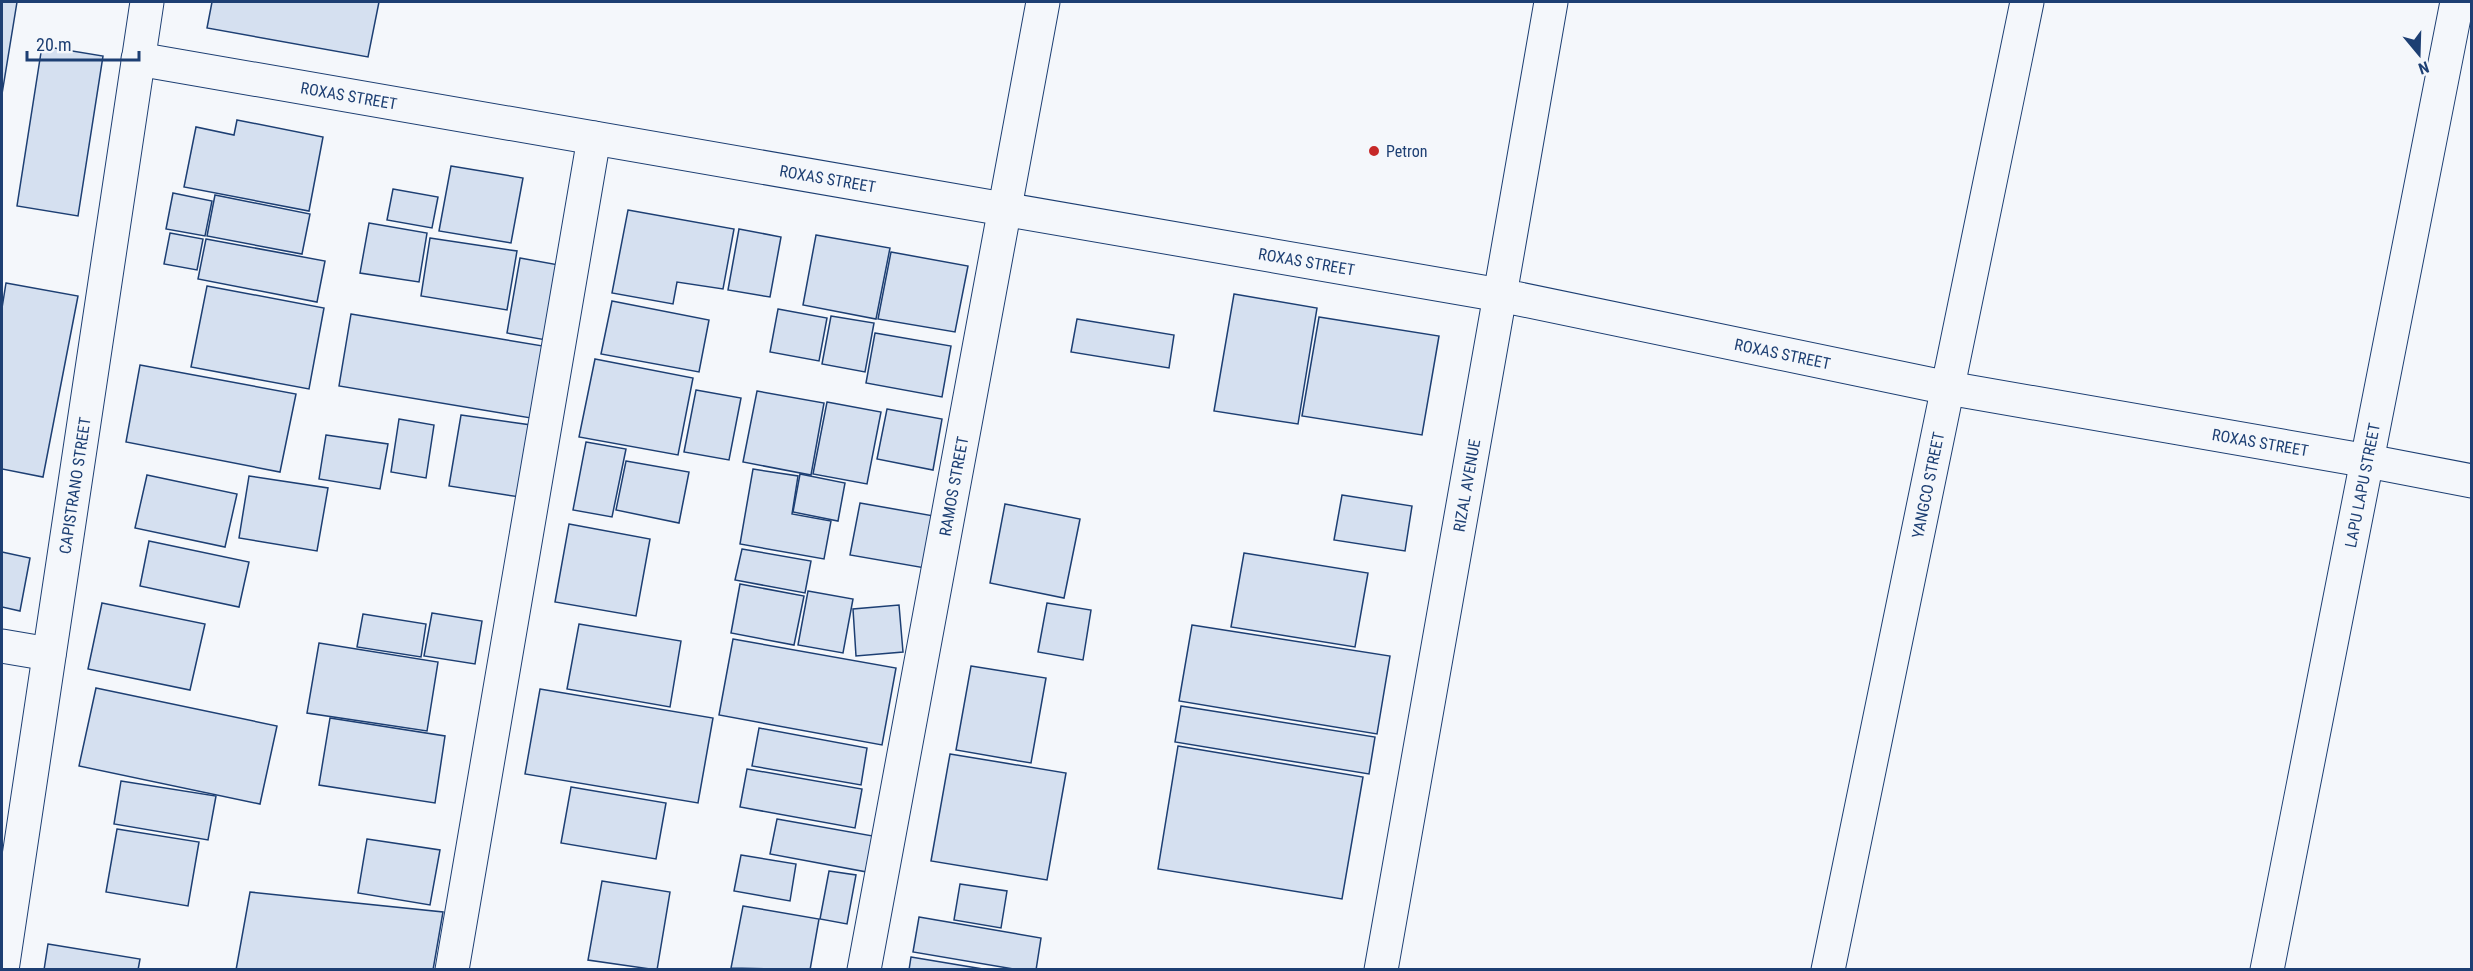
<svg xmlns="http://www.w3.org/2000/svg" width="2473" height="971" font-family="'Roboto Condensed',sans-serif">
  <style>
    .building { fill: #d5e0f0; stroke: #1d3f73; stroke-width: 1.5 }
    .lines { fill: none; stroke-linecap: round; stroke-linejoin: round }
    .minor-casing { stroke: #1d3f73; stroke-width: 35 }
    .major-casing { stroke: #1d3f73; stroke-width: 35 }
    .highway-casing { stroke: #1d3f73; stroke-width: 35 }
    .minor { stroke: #f4f7fb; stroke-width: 33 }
    .major { stroke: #f4f7fb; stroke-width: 33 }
    .highway { stroke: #f4f7fb; stroke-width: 33 }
    .poi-dot { fill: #c62828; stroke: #f4f7fb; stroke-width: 2 }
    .labels { text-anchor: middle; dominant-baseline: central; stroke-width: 4.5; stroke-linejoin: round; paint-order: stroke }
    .street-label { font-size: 16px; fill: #1d3f73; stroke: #f4f7fb }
    .poi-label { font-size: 16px; fill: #1d3f73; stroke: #f4f7fb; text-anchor: start }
  </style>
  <rect width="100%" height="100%" fill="#f4f7fb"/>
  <g class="building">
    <path d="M2,2H17L2,94Z"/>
    <path d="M212,2H379L368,57L207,28Z"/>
    <path d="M42,46L103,56L78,216L17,206Z"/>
    <path d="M237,120L323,137L309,211L184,187L196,127L234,135Z"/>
    <path d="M451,166L523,178L511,243L439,231Z"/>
    <path d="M393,189L438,197L432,228L387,220Z"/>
    <path d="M173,193L212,201L205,236L166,229Z"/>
    <path d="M215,195L310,214L302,254L207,236Z"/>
    <path d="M628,210L734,229L723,289L677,282L673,304L612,293Z"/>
    <path d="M369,223L427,233L419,282L360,273Z"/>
    <path d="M739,229L781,237L770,297L728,290Z"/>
    <path d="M170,233L203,239L197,270L164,264Z"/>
    <path d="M816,235L890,248L876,319L803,305Z"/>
    <path d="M430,238L517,251L507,310L421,296Z"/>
    <path d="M206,239L325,261L317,302L198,279Z"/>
    <path d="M891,252L968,266L955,332L878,319Z"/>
    <path d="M520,258L559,265L546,340L507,333Z"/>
    <path d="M6,283L78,296L43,477L2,469V308Z"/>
    <path d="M207,286L324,308L309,389L191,367Z"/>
    <path d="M1234,294L1317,308L1298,424L1214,411Z"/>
    <path d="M612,301L709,320L699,372L601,354Z"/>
    <path d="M778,309L827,318L819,361L770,352Z"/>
    <path d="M351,314L543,346L531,418L339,386Z"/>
    <path d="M831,316L874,323L865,372L822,364Z"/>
    <path d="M1319,317L1439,336L1422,435L1302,416Z"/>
    <path d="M1077,319L1174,335L1169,368L1071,352Z"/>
    <path d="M875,333L951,346L942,397L866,383Z"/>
    <path d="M595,359L693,378L678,455L579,437Z"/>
    <path d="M140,365L296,394L280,472L126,442Z"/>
    <path d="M696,390L741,398L729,460L684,452Z"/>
    <path d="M757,391L824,403L811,475L743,462Z"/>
    <path d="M827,402L881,412L867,484L813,474Z"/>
    <path d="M887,409L942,419L933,470L877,459Z"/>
    <path d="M461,415L531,425L520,497L449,486Z"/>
    <path d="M399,419L434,425L426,478L391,472Z"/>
    <path d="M326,435L388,444L380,489L319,479Z"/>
    <path d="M586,442L626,449L612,517L573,510Z"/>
    <path d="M626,461L689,472L679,523L616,510Z"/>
    <path d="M753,469L798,476L792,514L831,521L824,559L740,544Z"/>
    <path d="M800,474L845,483L838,521L793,512Z"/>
    <path d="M147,475L237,494L225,547L135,528Z"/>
    <path d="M249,476L328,488L317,551L239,538Z"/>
    <path d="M1342,495L1412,506L1405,551L1334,540Z"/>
    <path d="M860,503L934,516L925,568L850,555Z"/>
    <path d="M1005,504L1080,519L1064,598L990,583Z"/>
    <path d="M569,524L650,539L636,616L555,602Z"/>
    <path d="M149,541L249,562L239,607L140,586Z"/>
    <path d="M742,549L811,561L805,593L735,580Z"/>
    <path d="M2,552L30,558L20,611L2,607Z"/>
    <path d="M1244,553L1368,573L1355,647L1231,627Z"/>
    <path d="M740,584L804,596L794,645L731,633Z"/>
    <path d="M808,591L853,599L843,653L798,645Z"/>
    <path d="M102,603L205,624L190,690L88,669Z"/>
    <path d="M1047,603L1091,610L1083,660L1038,652Z"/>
    <path d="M899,605L903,652L856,656L853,609Z"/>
    <path d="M432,613L482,621L475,664L424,656Z"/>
    <path d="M363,614L426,624L421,657L357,647Z"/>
    <path d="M579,624L681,641L670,707L567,689Z"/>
    <path d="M1192,625L1390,656L1377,734L1179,701Z"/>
    <path d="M733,639L896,668L882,745L719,715Z"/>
    <path d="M319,643L438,662L427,731L307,713Z"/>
    <path d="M971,666L1046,678L1031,763L956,750Z"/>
    <path d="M96,688L277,726L260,804L79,766Z"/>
    <path d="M540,689L713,718L698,803L525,774Z"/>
    <path d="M1181,706L1375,737L1369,774L1175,742Z"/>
    <path d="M330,718L445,736L435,803L319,785Z"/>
    <path d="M759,728L867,748L861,785L752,766Z"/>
    <path d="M1178,746L1363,777L1342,899L1158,869Z"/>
    <path d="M950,754L1066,773L1047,880L931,861Z"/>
    <path d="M747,769L862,789L855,828L740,807Z"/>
    <path d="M121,781L216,796L208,840L114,824Z"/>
    <path d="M571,787L666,803L656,859L561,843Z"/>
    <path d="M777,819L873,836L867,872L770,854Z"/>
    <path d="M117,829L199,842L188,906L106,892Z"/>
    <path d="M367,839L440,850L430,905L358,893Z"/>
    <path d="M741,855L796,864L790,901L734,891Z"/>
    <path d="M829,871L856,875L847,924L820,919Z"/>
    <path d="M602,881L670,892L657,970L588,960Z"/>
    <path d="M960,884L1007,891L1001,928L954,920Z"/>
    <path d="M250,892L443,912L433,970H236Z"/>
    <path d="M743,906L819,919L810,970L731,968Z"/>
    <path d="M919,917L1041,938L1036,970H1020L913,952Z"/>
    <path d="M48,944L140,959L138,970H44Z"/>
    <path d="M911,957L989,970H909Z"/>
  </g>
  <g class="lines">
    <defs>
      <g id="minor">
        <path id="s1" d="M138,59L1500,295"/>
        <path d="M2,646L49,654"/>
        <path d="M452,970L594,138"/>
        <path id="s2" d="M864,970L1043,2"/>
        <path id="s3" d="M1828,970L2027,2"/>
        <path id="s4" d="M2267,970L2457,2"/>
      </g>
      <g id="major">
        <path id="s5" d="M2,970L147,2"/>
        <path id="s6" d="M1381,970L1500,295"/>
      </g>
      <g id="highway">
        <path id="s7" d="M1551,2L1500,295L1948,388L2368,461L2472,481"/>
      </g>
    </defs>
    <use href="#minor" class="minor-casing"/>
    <use href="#major" class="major-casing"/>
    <use href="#highway" class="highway-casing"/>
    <use href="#minor" class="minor"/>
    <use href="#major" class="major"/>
    <use href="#highway" class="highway"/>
  </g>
  <circle class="poi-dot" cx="1374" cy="151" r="6"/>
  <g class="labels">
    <g class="street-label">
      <text stroke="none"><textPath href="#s1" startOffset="214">ROXAS STREET</textPath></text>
      <text stroke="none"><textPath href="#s1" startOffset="700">ROXAS STREET</textPath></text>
      <text stroke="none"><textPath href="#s1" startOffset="1186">ROXAS STREET</textPath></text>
      <text stroke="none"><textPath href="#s7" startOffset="586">ROXAS STREET</textPath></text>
      <text stroke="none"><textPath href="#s7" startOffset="1072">ROXAS STREET</textPath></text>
      <text stroke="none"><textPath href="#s5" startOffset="490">CAPISTRANO STREET</textPath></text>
      <text stroke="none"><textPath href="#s2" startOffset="492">RAMOS STREET</textPath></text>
      <text stroke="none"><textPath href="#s3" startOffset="495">YANGCO STREET</textPath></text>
      <text stroke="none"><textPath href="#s6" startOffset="492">RIZAL AVENUE</textPath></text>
      <text stroke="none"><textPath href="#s4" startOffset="494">LAPU LAPU STREET</textPath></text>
    </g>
    <g class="poi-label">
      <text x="1386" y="151">Petron</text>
    </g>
  </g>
  <rect width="2473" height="971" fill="none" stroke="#1d3f73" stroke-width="6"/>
  <g transform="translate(2419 54) rotate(161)" stroke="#f4f7fb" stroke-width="4.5" paint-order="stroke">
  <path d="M0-4.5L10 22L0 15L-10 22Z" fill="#1d3f73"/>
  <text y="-9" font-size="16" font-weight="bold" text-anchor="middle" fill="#1d3f73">N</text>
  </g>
  <path d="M27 51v9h112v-9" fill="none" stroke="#1d3f73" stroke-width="3"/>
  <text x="36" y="51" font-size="18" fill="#1d3f73" stroke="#f4f7fb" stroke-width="4.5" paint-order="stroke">20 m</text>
</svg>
